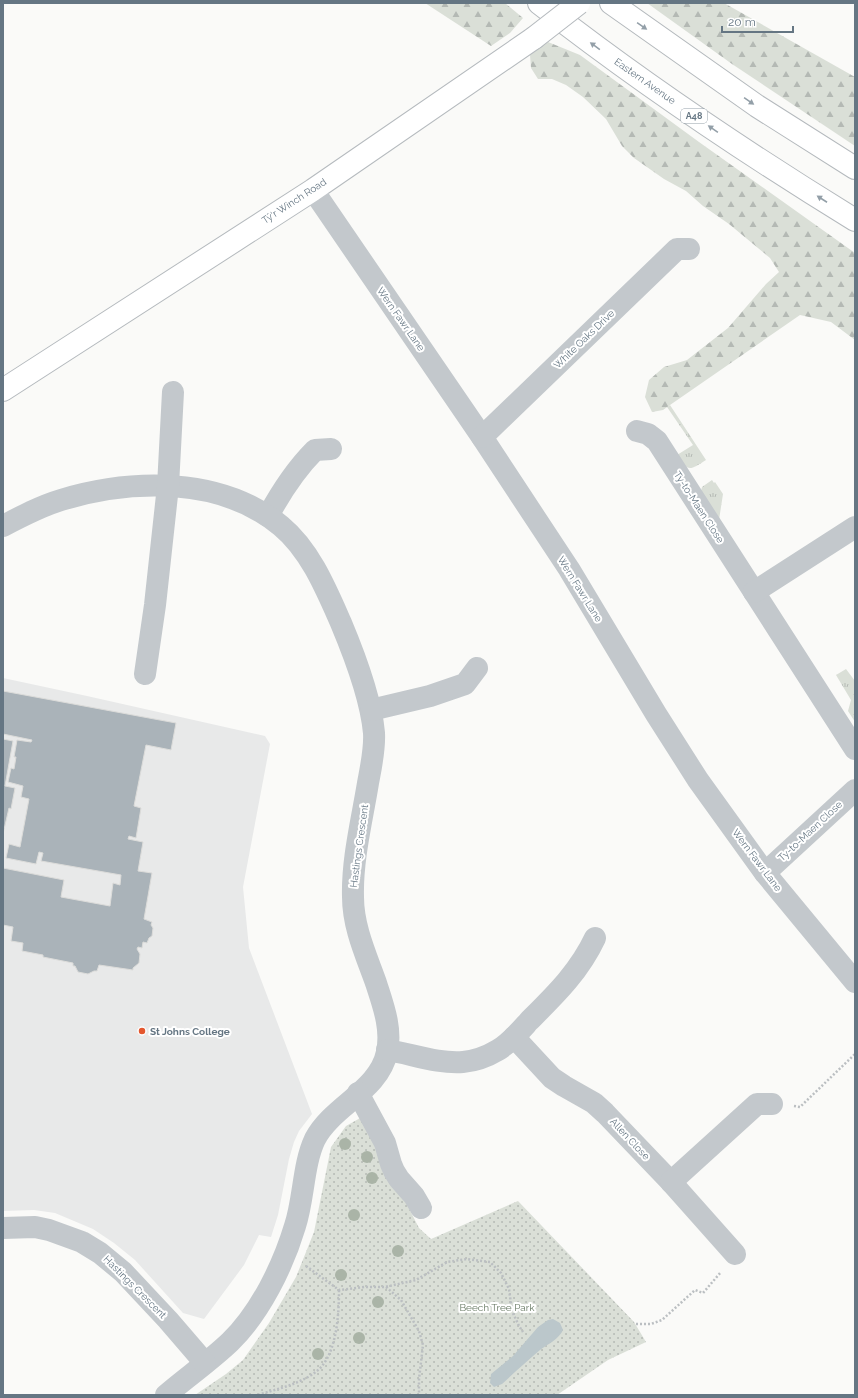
<svg xmlns="http://www.w3.org/2000/svg" width="858" height="1398" font-family="Raleway,sans-serif">
  <style>
    .built { fill: #e8e9e9 }
    .grass { fill: url(#grass-tufts) }
    .forest { fill: url(#forest-firs) }
    .park { fill: url(#park-dots) }
    .water { fill: #bbc7cb }
    .building { fill: #aab3b9; stroke: #dcdcda }
    .lines { fill: none; stroke-linecap: round; stroke-linejoin: round }
    .major-casing { stroke: #b5babe; stroke-width: 24 }
    .highway-casing { stroke: #b4b9bd; stroke-width: 24 }
    .path { stroke: #bbbfc2; stroke-width: 2.5; stroke-dasharray: 2 2; stroke-linecap: butt }
    .minor { stroke: #c3c8cc; stroke-width: 22 }
    .major { stroke: #fff; stroke-width: 22 }
    .highway { stroke: #fff; stroke-width: 22 }
    .major-bridge-casing { stroke: #b5babe; stroke-width: 24; stroke-linecap: butt }
    .major-bridge { stroke: #fff; stroke-width: 22 }
    .tree { fill: #aab4a7 }
    .oneway { fill: #939fa8 }
    .poi-dot { fill: #e4572e; stroke: #fff; stroke-width: 1.5 }
    .labels { text-anchor: middle; dominant-baseline: central; stroke-width: 4; stroke-linejoin: round; paint-order: stroke }
    .shield { fill: #fff; stroke: #939fa8; stroke-width: 1 }
    .shield-label { font-size: 9px; font-weight: bold; fill: #657683 }
    .street-label { font-size: 10px; fill: #657683; stroke: #fff }
    .poi-label { font-size: 10px; font-weight: bold; fill: #657683; stroke: #fff; text-anchor: start }
    .park-label { font-size: 10px; fill: #687a64; stroke: #fff }
  </style>
  <defs>
    <pattern id="grass-tufts" width="24" height="20" patternUnits="userSpaceOnUse"><rect width="24" height="20" fill="#dadfd7"/><path d="M3 7l-1-3M5 7V3M7 7l1-3M15 17l-1-3M17 17v-4M19 17l1-3" fill="none" stroke="#b4b9b4"/></pattern>
    <pattern id="forest-firs" width="22" height="20" patternUnits="userSpaceOnUse"><rect width="22" height="20" fill="#dadfd7"/><path d="M5 1l3.5 6h-7zM16 11l3.5 6h-7z" fill="#b4b9b4"/></pattern>
    <pattern id="park-dots" width="8" height="8" patternUnits="userSpaceOnUse"><rect width="8" height="8" fill="#dadfd7"/><path d="M2 2h.1M6 6h.1" fill="none" stroke="#b4b9b4" stroke-width="1.8" stroke-linecap="round"/></pattern>
  </defs>
  <rect width="100%" height="100%" fill="#fafaf8"/>
  <path class="built" d="M3,678L87,696L265,736L270,744L243,887L249,948L312,1114L299,1131L294,1142L289,1159L278,1215L271,1237L259,1235L244,1265L204,1319L183,1313L135,1260L114,1243L93,1229L55,1213L34,1210L3,1211Z"/>
  <g class="grass">
    <path d="M670,405L706,460C689,471 688,472 677,455L693,445L667,407Z"/>
    <path d="M712,480L714,483L715,482L723,494L719,520L701,491L702,487Z"/>
    <path d="M846,669L855,681V722L848,711L851,700L836,675Z"/>
  </g>
  <g class="forest">
    <path d="M425,3H505L523,18L510,33L491,46Z"/>
    <path d="M647,3H724L855,77V146L732,64Z"/>
    <path d="M548,42L580,55L699,142L855,253V340L831,322L800,315L670,405L663,410L652,412L645,397L649,380L664,367L687,360L728,328L766,284L779,272L770,258L729,224L703,206L686,191L664,179L634,158L622,146L606,119L583,97L566,85L552,79H538L531,68L530,55Z"/>
  </g>
  <path class="park" d="M362,1117L419,1228L431,1239L518,1201L634,1322L646,1342L608,1360L557,1395H195L226,1374L243,1360L269,1323L296,1277L314,1232L331,1147L346,1126Z"/>
  <path class="water" d="M553,1319L560,1323L563,1330C559,1339 548,1344 540,1350C527,1361 514,1373 502,1384L494,1387L490,1383L491,1374L513,1356L538,1327L548,1320Z"/>
  <g class="building">
    <path d="M3,691L176,723L171,750L146,745L134,806L141,808L136,838L129,836L128,839L143,842L138,871L152,873L144,919L152,922L151,925L153,928L152,936L149,938L147,943L143,942L142,948L138,947L137,949L140,954L139,963L133,968V970L99,965L97,971H94L88,974L78,972L75,966H73V963L43,957V955L22,951L23,943L11,941L13,927L3,925V868L64,880L61,897L110,906L113,883L120,885L121,875L41,861L43,853L39,852L36,864L6,858L9,844L20,847L29,799L21,797L23,786L8,782L11,768L14,769L16,757H14L17,740L31,742L32,740L3,734Z"/>
    <path d="M3,739L13,741L5,786L15,788L11,809L9,808L3,834Z"/>
  </g>
  <g class="lines">
    <defs>
      <path id="major" d="M3,390L313,190L534,38"/>
      <g id="highway">
        <path d="M539,3C640,82 746,153 855,220"/>
        <path d="M611,3L757,106L855,168"/>
      </g>
    </defs>
    <use href="#major" class="major-casing"/>
    <use href="#highway" class="highway-casing"/>
    <g class="path">
      <path d="M794,1106L800,1107L855,1054"/>
      <path d="M306,1266L339,1290L365,1287H385L416,1280L447,1262L467,1259L490,1262L501,1273L509,1289L512,1311L519,1326L523,1332"/>
      <path d="M386,1287L401,1300L419,1331L423,1345L419,1379V1395"/>
      <path d="M636,1324H651L662,1320L695,1290L703,1293L721,1272"/>
      <path d="M258,1395C273,1390 288,1387 302,1380C309,1377 317,1372 322,1366C337,1348 339,1313 339,1290"/>
    </g>
    <g class="minor">
      <path d="M313,190L482,437L536,519L569,569L656,714L698,780L765,873L855,982"/>
      <path d="M637,431L648,434L657,441L855,749"/>
      <path d="M482,437L677,249H689"/>
      <path d="M268,516C281,492 296,469 315,450L331,449"/>
      <path d="M3,526C22,516 41,506 61,500C131,479 221,476 281,526C310,550 326,589 341,623C354,654 371,698 374,733C375,749 371,767 368,783C362,820 352,859 353,897C353,927 366,955 376,983C383,1005 392,1028 387,1052C379,1091 333,1105 315,1139C303,1164 304,1199 295,1226C283,1266 260,1313 230,1342C210,1361 187,1377 166,1395"/>
      <path d="M754,592L855,527"/>
      <path d="M145,674L155,605L168,486L173,392"/>
      <path d="M371,710L430,696L465,684L477,668"/>
      <path d="M765,873L855,790"/>
      <path d="M514,1037L552,1078L564,1086L594,1103L605,1113L671,1182L735,1254"/>
      <path d="M387,1050C412,1054 438,1064 463,1062C474,1061 488,1056 498,1050C510,1043 520,1031 529,1021C555,995 579,972 595,938"/>
      <path d="M358,1093L385,1143L391,1164L394,1171L399,1179L414,1196L421,1208"/>
      <path d="M671,1182L757,1104H772"/>
      <path d="M3,1228L35,1227L49,1230L82,1242L100,1253L123,1272L168,1320L205,1363"/>
    </g>
    <use href="#major" class="major"/>
    <use href="#highway" class="highway"/>
    <defs>
      <path id="major-bridge" d="M534,38L579,3"/>
    </defs>
    <use href="#major-bridge" class="major-bridge-casing"/>
    <use href="#major-bridge" class="major-bridge"/>
  </g>
  <g class="tree">
    <circle cx="345" cy="1144" r="6"/>
    <circle cx="367" cy="1157" r="6"/>
    <circle cx="372" cy="1178" r="6"/>
    <circle cx="354" cy="1215" r="6"/>
    <circle cx="398" cy="1251" r="6"/>
    <circle cx="341" cy="1275" r="6"/>
    <circle cx="378" cy="1302" r="6"/>
    <circle cx="359" cy="1338" r="6"/>
    <circle cx="318" cy="1354" r="6"/>
  </g>
  <defs><path id="oneway-solid" d="M-6-.8H1V-3.2L6.5 0L1 3.2V.8H-6Z"/></defs>
  <g class="oneway">
    <use href="#oneway-solid" transform="translate(642 26) rotate(35)"/>
    <use href="#oneway-solid" transform="translate(595 46) rotate(-144)"/>
    <use href="#oneway-solid" transform="translate(749 101) rotate(35)"/>
    <use href="#oneway-solid" transform="translate(713 129) rotate(-145)"/>
    <use href="#oneway-solid" transform="translate(822 199) rotate(-147)"/>
  </g>
  <circle class="poi-dot" cx="142" cy="1031" r="4"/>
  <g class="labels">
    <rect class="shield" x="681" y="109" width="26" height="14" rx="3"/>
    <g class="shield-label">
      <text x="694" y="116">A48</text>
    </g>
    <g class="street-label">
      <text transform="translate(645 81) rotate(35)">Eastern Avenue</text>
      <text transform="translate(294 201) rotate(-33)">Tŷ'r Winch Road</text>
      <text transform="translate(401 319) rotate(55)">Wern Fawr Lane</text>
      <text transform="translate(584 339) rotate(-44)">White Oaks Drive</text>
      <text transform="translate(699 507) rotate(57)">Ty-to-Maen Close</text>
      <text transform="translate(580 589) rotate(58)">Wern Fawr Lane</text>
      <text transform="translate(810 831) rotate(-43)">Ty-to-Maen Close</text>
      <text transform="translate(359 846) rotate(-82)">Hastings Crescent</text>
      <text transform="translate(757 860) rotate(53)">Wern Fawr Lane</text>
      <text transform="translate(630 1139) rotate(47)">Allen Close</text>
      <text transform="translate(135 1287) rotate(45)">Hastings Crescent</text>
    </g>
    <g class="poi-label">
      <text x="150" y="1031">St Johns College</text>
    </g>
    <g class="park-label">
      <text x="497" y="1307">Beech Tree Park</text>
    </g>
  </g>
  <rect width="858" height="1398" fill="none" stroke="#657683" stroke-width="8"/>
  <path d="M722 26v6h71v-6" fill="none" stroke="#657683" stroke-width="2"/>
  <text x="728" y="26" font-size="12" fill="#657683" stroke="#ffffff" stroke-width="3" paint-order="stroke">20 m</text>
</svg>
